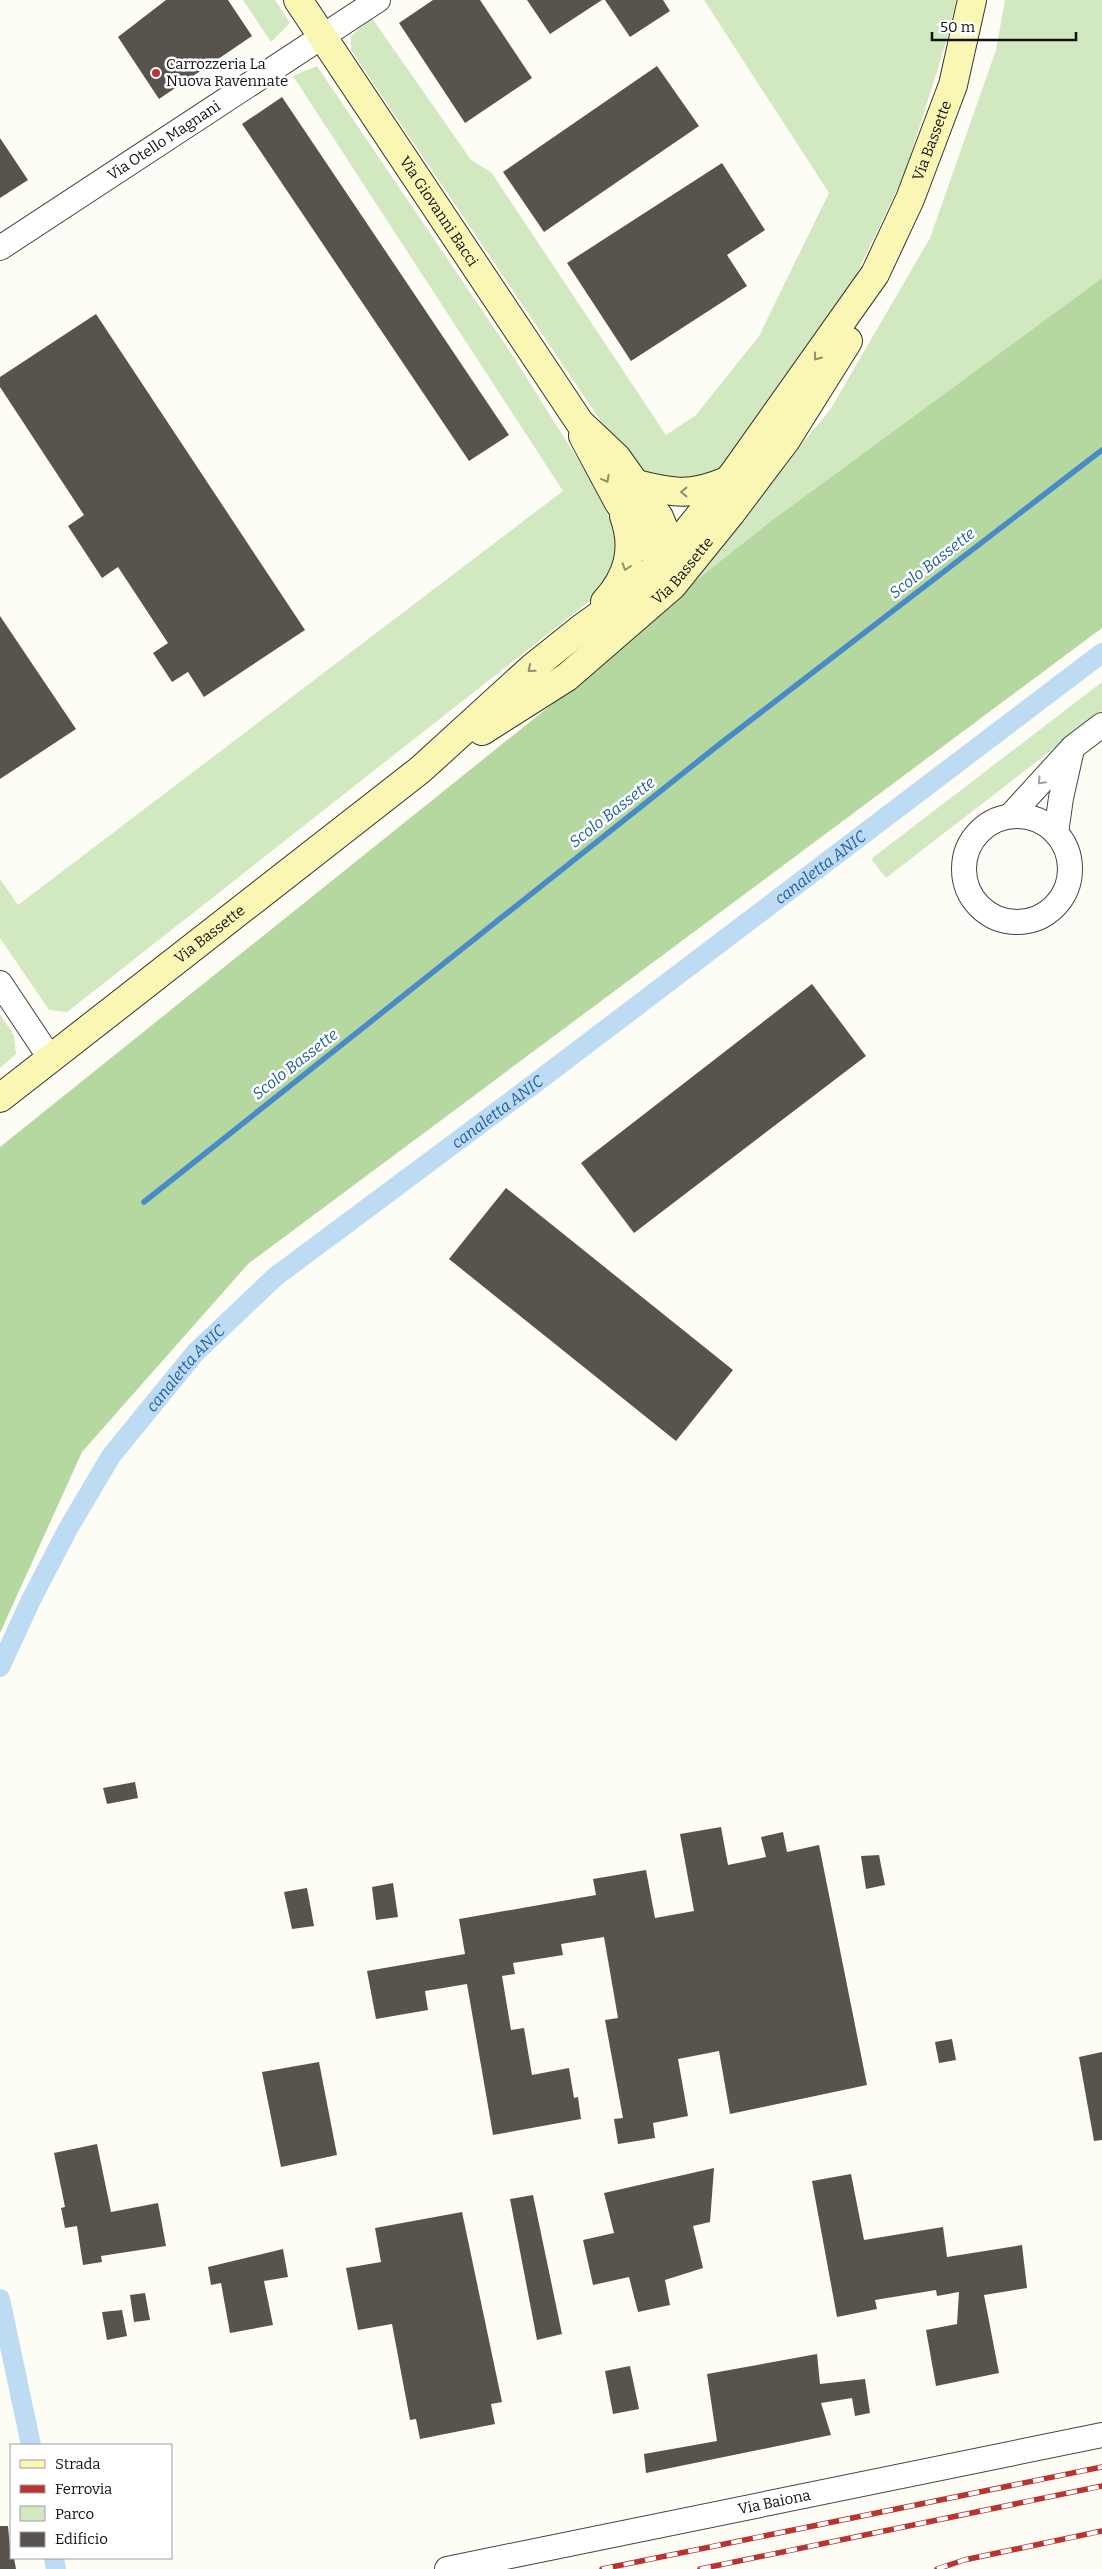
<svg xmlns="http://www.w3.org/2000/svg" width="1102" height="2569" font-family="Bitter,serif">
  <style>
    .green { fill: #d2e8c0 }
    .forest { fill: #b5d8a0 }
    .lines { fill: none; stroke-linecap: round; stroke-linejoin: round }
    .stream { stroke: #488bc6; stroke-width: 5.5 }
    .canal { stroke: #bddbf3; stroke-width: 20 }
    .building { fill: #59534e }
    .street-casing { stroke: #444; stroke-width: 26 }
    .secondary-casing { stroke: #333; stroke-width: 30 }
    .street { stroke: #fff; stroke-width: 24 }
    .secondary { stroke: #faf7b5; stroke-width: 28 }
    .rail-casing { stroke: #b93330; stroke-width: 5.5 }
    .rail { stroke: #fff; stroke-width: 4; stroke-dasharray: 11; stroke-linecap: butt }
    .oneway { stroke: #91906b }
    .oneway2 { stroke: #a0a0a0 }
    .poi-dot { fill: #b93330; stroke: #fff; stroke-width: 2 }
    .labels { text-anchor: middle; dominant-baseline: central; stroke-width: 5; stroke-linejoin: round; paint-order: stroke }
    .poi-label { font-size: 15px; fill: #111; stroke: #fff; text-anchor: start }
    .street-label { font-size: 15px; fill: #111; stroke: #fff }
    .water-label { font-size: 16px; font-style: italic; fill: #205e9c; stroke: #fff }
  </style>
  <rect width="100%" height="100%" fill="#fefdf5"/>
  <g class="green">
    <path d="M243,0H275L290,23L271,42Z"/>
    <path d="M704,0H956L948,36L905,173L849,290L718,473L667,483L644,472L606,429L351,50V36L372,18L471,160L491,172L666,435L696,415L759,336L829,193Z"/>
    <path d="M1005,0H1102V278L771,521L670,601L830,410L930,238L996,50Z"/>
    <path d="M317,66L511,353L599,493L618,541L610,585L67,1012L49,1010L0,938V879L18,905L563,491L293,76Z"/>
    <path d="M1102,682V711L886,878L871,859Z"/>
    <path d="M0,1014L14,1035L16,1054L0,1068Z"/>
  </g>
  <path class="forest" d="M1102,278V628L248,1264L82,1452L0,1633V1147L597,668L670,601L771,521Z"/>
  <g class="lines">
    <path class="stream" d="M144,1202L721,743L1102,450"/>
    <g class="canal">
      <path id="s1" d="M0,1667L31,1600L69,1527L111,1456L195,1353L275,1277L534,1084L1102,653"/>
      <path d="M0,2299L31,2445"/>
      <path d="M54,2558L56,2569"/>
    </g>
  </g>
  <g class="building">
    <path d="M166,0H228L252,36L159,99L118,37Z"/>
    <path d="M433,0H480L532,78L465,123L399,23Z"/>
    <path d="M527,0H602L550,34Z"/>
    <path d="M605,0H663L670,11L630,37Z"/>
    <path d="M657,66L699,126L544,232L503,172Z"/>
    <path d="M282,97L509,435L469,461L242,124Z"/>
    <path d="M0,138L28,180L0,198Z"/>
    <path d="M722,163L765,230L727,255L747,286L631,361L567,263Z"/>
    <path d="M96,314L305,630L204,697L188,672L172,682L153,653L168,643L118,567L102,578L68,526L84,515L0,387V377Z"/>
    <path d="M0,616L76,729L0,779Z"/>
    <path d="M812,984L866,1056L634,1233L581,1163Z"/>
    <path d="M506,1188L733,1370L676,1441L449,1259Z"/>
    <path d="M135,1782L138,1798L107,1804L103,1788Z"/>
    <path d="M721,1827L728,1865L766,1857L761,1837L783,1832L787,1852L819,1845L867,2085L730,2114L719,2051L678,2059L688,2116L653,2123L655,2138L618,2144L614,2119L623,2118L605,2020L618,2018L604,1937L561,1944L563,1955L513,1963L515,1974L502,1976L511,2030L524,2028L532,2075L569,2068L574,2098L578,2097L581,2119L493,2135L467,1984L425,1991L428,2010L376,2019L367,1971L465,1954L459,1919L596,1895L593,1879L646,1870L655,1918L694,1911L680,1834Z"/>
    <path d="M879,1855L885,1885L866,1889L861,1856Z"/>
    <path d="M393,1883L398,1917L376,1920L372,1887Z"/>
    <path d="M307,1888L314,1926L292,1929L284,1892Z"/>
    <path d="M952,2039L956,2060L939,2063L935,2042Z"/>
    <path d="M1102,2052V2140L1094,2141L1079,2057Z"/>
    <path d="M319,2062L337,2155L281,2167L262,2072Z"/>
    <path d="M97,2144L111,2212L158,2203L166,2246L101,2256L102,2262L83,2265L77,2226L65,2228L61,2208L65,2207L54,2153Z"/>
    <path d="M714,2168L710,2222L693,2226L703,2268L665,2280L670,2305L638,2312L629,2277L593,2285L583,2240L614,2233L604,2193Z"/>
    <path d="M851,2174L864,2240L943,2227L947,2257L1022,2245L1027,2288L984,2295L999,2373L936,2386L926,2330L957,2324L959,2292L937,2296L936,2290L875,2300L877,2309L837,2317L812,2181Z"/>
    <path d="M533,2195L562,2334L537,2340L510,2199Z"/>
    <path d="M462,2212L502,2402L491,2404L495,2424L420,2439L416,2419L410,2420L392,2324L358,2330L346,2268L381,2262L375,2228Z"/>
    <path d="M283,2249L288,2277L264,2281L273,2325L230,2333L221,2283L211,2285L208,2267Z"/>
    <path d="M145,2293L150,2320L134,2322L130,2295Z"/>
    <path d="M122,2310L127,2336L107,2340L102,2312Z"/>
    <path d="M817,2354L820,2384L865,2379L870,2413L855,2416L852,2398L821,2403L831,2435L646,2473L644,2454L717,2441L707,2374Z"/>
    <path d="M630,2366L639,2409L613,2414L605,2371Z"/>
    <path d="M0,2526H8L11,2558H14L16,2569H0Z"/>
  </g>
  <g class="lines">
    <defs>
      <g id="street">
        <path id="s2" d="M0,248L378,0"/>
        <path d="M1010,816L1073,747L1102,725"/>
        <circle cx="1017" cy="869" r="53"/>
        <path d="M1056,833L1061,798L1072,749"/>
        <path d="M0,983L50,1058"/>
        <path id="s3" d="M447,2569L1102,2435"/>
      </g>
      <g id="secondary">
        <path id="s4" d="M298,0L580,423L617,458L659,517L670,544L669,564"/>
        <path d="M583,436L619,503L658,558H679"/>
        <path d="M637,484C676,494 692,496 729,480"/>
        <path d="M605,602C628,577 636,549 624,516"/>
        <path id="s5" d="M482,731L567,677L672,586L731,513L786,440L848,341"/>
        <path id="s6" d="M0,1098L420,770L532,668L582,628L635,590L681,539L734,473L875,274L910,199L953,85L972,0"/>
      </g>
    </defs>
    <use href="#street" class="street-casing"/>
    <use href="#secondary" class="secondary-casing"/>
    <use href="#street" class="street"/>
    <use href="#secondary" class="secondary"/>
    <defs>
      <g id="rail">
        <path d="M602,2569L1102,2467"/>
        <path d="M700,2569L1102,2486"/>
        <path d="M937,2569L964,2560L1102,2531"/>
      </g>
    </defs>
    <use href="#rail" class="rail-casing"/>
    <use href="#rail" class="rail"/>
  </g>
  <defs><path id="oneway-chevron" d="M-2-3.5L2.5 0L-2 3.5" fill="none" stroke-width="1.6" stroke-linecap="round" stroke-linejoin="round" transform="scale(1.25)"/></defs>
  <g class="oneway">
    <use href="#oneway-chevron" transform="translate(817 357) rotate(126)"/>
    <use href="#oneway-chevron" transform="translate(606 479) rotate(61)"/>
    <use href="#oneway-chevron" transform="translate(684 492) rotate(180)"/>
    <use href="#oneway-chevron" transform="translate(626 567) rotate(108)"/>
    <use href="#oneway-chevron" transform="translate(531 669) rotate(139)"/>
  </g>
  <use class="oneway2" href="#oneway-chevron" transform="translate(1041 781) rotate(133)"/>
  <circle class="poi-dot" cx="156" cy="73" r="5"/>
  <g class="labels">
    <g class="poi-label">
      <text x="166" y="64">Carrozzeria La<tspan x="166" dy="17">Nuova Ravennate</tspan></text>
    </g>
    <g class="street-label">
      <text stroke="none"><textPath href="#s6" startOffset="1356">Via Bassette</textPath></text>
      <text stroke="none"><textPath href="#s2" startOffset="196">Via Otello Magnani</textPath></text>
      <text stroke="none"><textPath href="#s4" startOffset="254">Via Giovanni Bacci</textPath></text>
      <text stroke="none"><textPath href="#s5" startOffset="258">Via Bassette</textPath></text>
      <text stroke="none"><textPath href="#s6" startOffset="266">Via Bassette</textPath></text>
      <text stroke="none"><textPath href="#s3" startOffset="334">Via Baiona</textPath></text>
    </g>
    <g class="water-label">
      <text transform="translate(932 563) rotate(-38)">Scolo Bassette</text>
      <text transform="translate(612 812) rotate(-38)">Scolo Bassette</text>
      <text stroke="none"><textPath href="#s1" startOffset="1164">canaletta ANIC</textPath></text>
      <text transform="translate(295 1064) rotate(-38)">Scolo Bassette</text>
      <text stroke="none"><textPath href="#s1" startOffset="759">canaletta ANIC</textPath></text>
      <text stroke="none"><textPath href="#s1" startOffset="354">canaletta ANIC</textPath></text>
    </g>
  </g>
  <rect x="10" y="2444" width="162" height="115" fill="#ffffff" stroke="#a0a0a0"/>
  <rect x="20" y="2460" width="25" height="8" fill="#faf7b5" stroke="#a0a0a0"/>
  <text x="55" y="2469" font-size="15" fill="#111111">Strada</text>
  <rect x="20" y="2485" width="25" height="8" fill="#b93330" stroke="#a0a0a0"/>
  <text x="55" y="2494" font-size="15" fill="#111111">Ferrovia</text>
  <rect x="20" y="2506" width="25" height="15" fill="#d2e8c0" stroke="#a0a0a0"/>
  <text x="55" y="2519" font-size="15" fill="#111111">Parco</text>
  <rect x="20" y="2532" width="25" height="15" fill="#59534e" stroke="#a0a0a0"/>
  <text x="55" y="2544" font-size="15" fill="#111111">Edificio</text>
  <path d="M932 32v8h144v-8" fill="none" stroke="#111111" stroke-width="2.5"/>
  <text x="940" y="32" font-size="15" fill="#111111" stroke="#ffffff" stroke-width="4" paint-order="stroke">50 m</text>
</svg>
